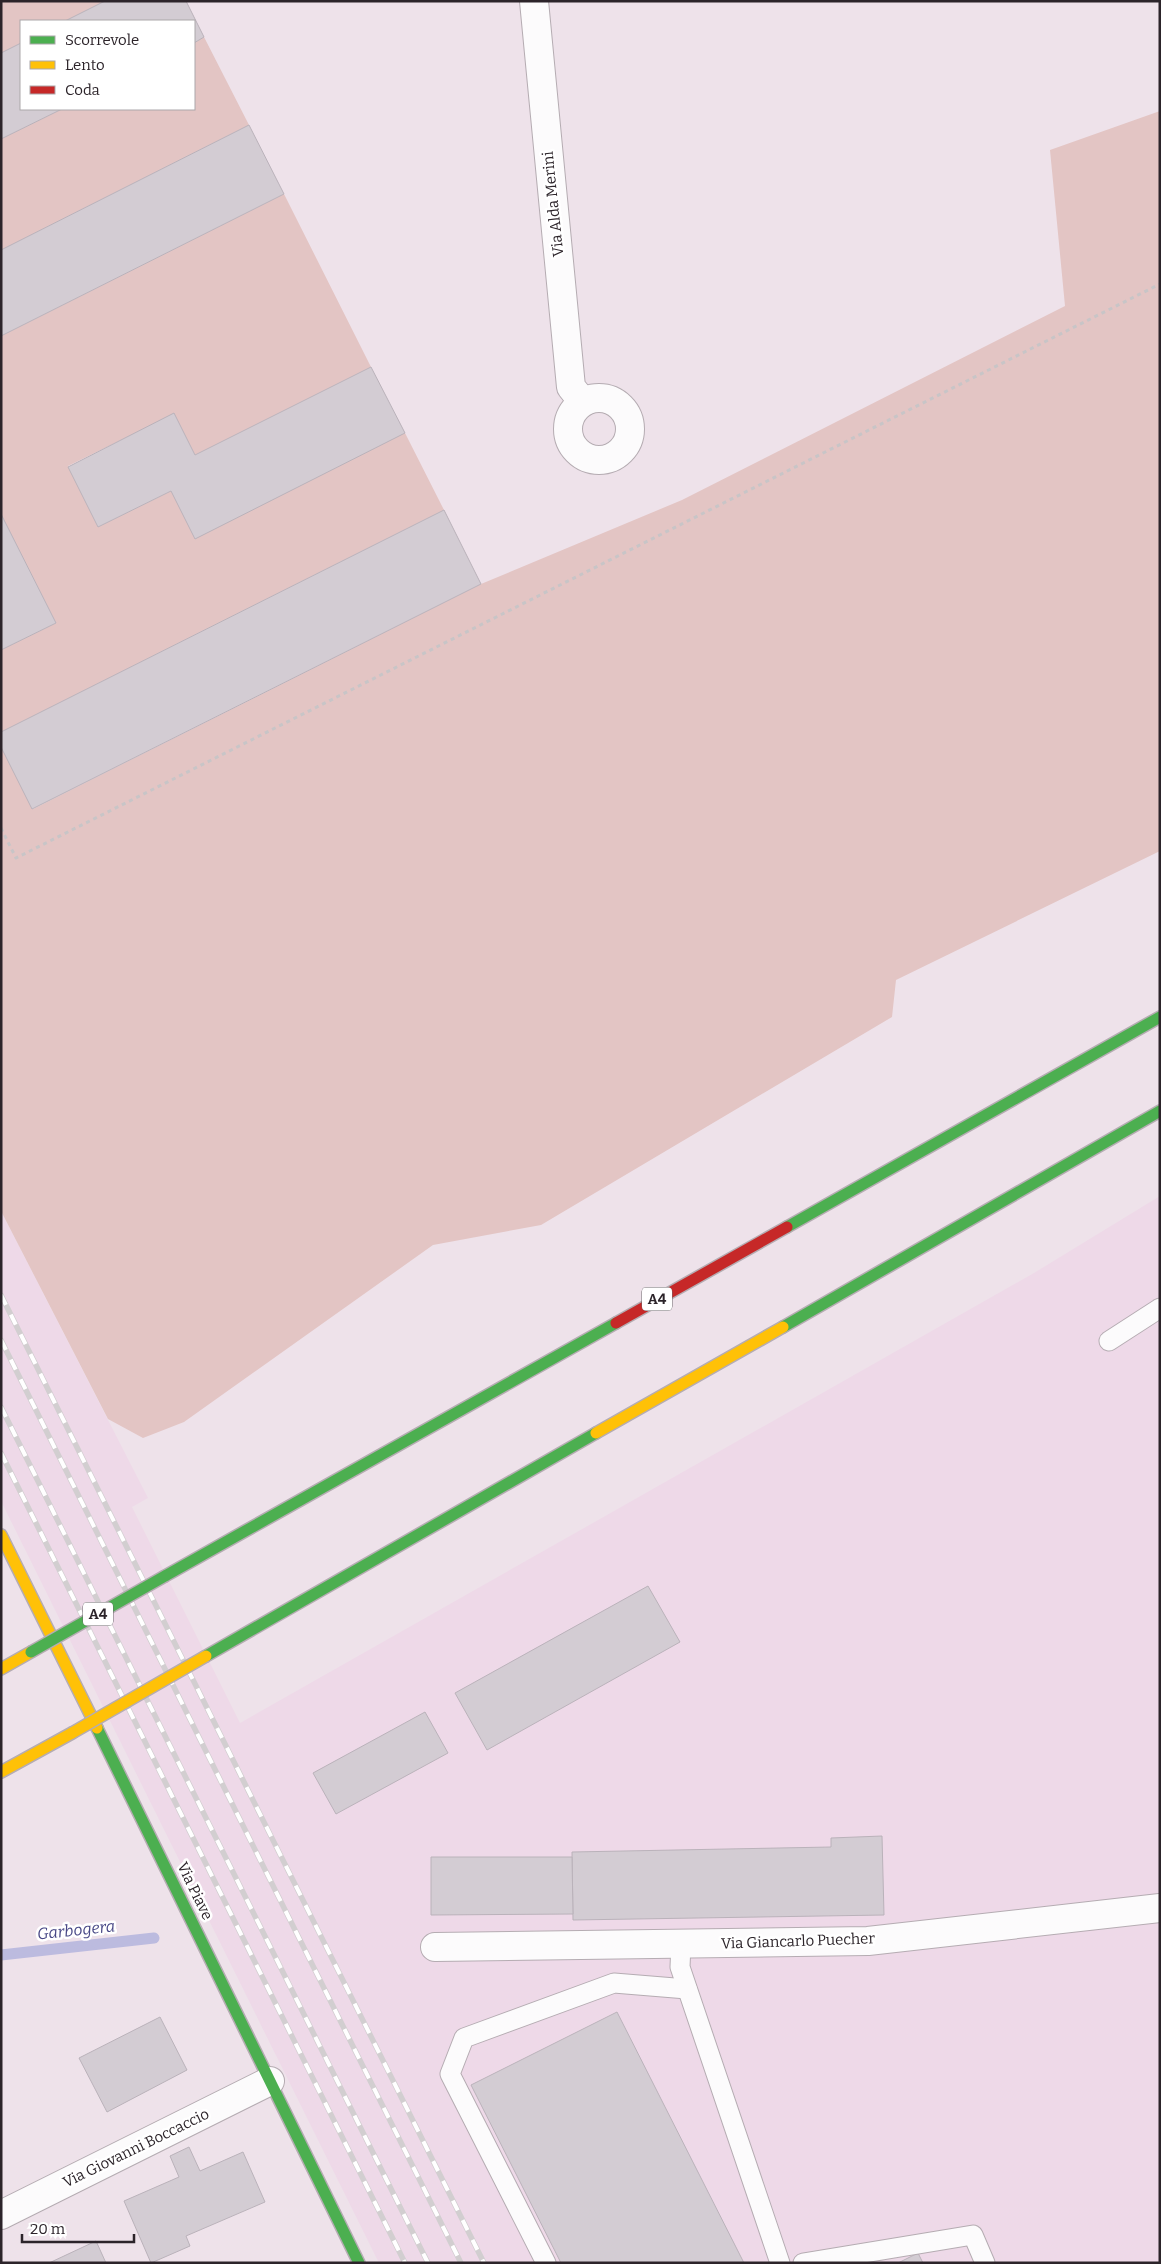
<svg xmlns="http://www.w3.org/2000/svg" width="1161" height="2264" font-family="Bitter,serif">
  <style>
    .built { fill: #eed9e8 }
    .green { fill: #e3c5c4 }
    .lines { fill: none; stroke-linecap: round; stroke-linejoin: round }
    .stream { stroke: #bcbbdf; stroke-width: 11 }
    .building { fill: #d3ccd3; stroke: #bab2ba }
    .lane-casing { stroke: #b5acb2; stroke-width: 21 }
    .street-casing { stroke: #b5acb2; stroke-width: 30 }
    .fast-casing { stroke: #b5acb2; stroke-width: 14 }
    .slow-casing { stroke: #b5acb2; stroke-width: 14 }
    .jam-casing { stroke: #b5acb2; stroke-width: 14 }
    .path { stroke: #c8c5c7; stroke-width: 3; stroke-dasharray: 4 4; stroke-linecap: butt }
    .lane { stroke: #fcfbfc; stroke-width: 19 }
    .street { stroke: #fcfbfc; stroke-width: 28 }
    .fast { stroke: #4caf50; stroke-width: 11 }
    .slow { stroke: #ffc107; stroke-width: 11 }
    .jam { stroke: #c62828; stroke-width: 11 }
    .rail-casing { stroke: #d2ced0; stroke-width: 5.5 }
    .rail { stroke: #fff; stroke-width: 4; stroke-dasharray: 11; stroke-linecap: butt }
    .fast-bridge-casing { stroke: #b5acb2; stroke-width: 14; stroke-linecap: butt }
    .slow-bridge-casing { stroke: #b5acb2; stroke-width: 14; stroke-linecap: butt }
    .fast-bridge { stroke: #4caf50; stroke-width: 11 }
    .slow-bridge { stroke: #ffc107; stroke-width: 11 }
    .labels { text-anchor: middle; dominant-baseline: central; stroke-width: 5; stroke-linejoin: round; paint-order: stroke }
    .shield { fill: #fff; stroke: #6b666a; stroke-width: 1 }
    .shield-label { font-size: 14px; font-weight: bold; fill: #2c242a }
    .street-label { font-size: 15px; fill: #2c242a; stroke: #fff }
    .water-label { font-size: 16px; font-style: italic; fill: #484886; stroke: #fff }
  </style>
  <rect width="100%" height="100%" fill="#eee2ea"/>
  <path class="built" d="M1160,1196V2263H379L1,1501V1211L148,1498L132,1507L240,1723L1034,1273Z"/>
  <g class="green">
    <path d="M1,1H105L65,21H21V43L1,53Z"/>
    <path d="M204,37L249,125L1,250V139L62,109H194V43Z"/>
    <path d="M1160,111V851L896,980L892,1017L541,1225L433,1245L184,1422L143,1438L108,1419L1,1211V747L33,809L481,584L682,500L1065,306L1050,150Z"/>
    <path d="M284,194L371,367L195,455L174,414L68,466L98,527L171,491L405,433L444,510L1,732V650L56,623L1,514V336Z"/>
  </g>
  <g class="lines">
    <path class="stream" d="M1,1955L154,1938"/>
  </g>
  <g class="building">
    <path d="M105,1H186L204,37L194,43V21H65Z"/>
    <path d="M21,43V109H62L1,139V53Z"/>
    <path d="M249,125L284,194L1,336V250Z"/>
    <path d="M371,367L405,433L195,539L171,491L98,527L68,467L174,413L195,455Z"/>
    <path d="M444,510L481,584L32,809L1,747V732Z"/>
    <path d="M1,514L56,623L1,650Z"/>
    <path d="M648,1586L680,1642L487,1750L455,1693Z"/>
    <path d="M425,1712L448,1753L336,1814L313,1773Z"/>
    <path d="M882,1836L884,1915L573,1920L572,1852L831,1847V1838Z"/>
    <path d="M431,1857H572L573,1914L431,1915Z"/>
    <path d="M617,2012L744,2263H561L471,2085Z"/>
    <path d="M160,2017L187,2070L107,2112L79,2058Z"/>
    <path d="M189,2147L200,2171L243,2152L265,2202L186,2236L190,2246L151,2263L124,2201L179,2177L170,2156Z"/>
    <path d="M96,2241L106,2263H49Z"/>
    <path d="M918,2253L923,2263H898Z"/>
  </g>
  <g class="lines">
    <defs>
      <g id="lane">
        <path d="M1109,1341L1160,1308"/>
        <path d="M681,1944L680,1967L780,2263"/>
        <path d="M546,2263L450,2074L464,2038L614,1983L687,1989"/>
        <path d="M803,2263L973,2235L985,2263"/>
      </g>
      <g id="street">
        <path d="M534,1L571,387L583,402"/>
        <circle cx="599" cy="429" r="31"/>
        <path d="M435,1947L868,1941L1160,1908"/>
        <path d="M1,2215L270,2081"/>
      </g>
      <g id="fast">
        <path d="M787,1227L1160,1017"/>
        <path d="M783,1327L1160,1111"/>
        <path d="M165,1576L616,1323"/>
        <path d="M206,1656L596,1433"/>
        <path d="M97,1728L359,2263"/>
      </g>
      <g id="slow">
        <path d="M596,1433L783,1327"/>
        <path d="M1,1535L97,1728"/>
        <path d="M1,1669L31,1652"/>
        <path d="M1,1772L72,1733"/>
      </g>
      <path id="jam" d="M616,1323L787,1227"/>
    </defs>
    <use href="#lane" class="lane-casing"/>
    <use href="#street" class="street-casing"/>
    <use href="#fast" class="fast-casing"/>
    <use href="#slow" class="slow-casing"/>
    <use href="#jam" class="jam-casing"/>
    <path class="path" d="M1,828L16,858L1160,284"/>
    <use href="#lane" class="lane"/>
    <use href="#street" class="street"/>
    <use href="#fast" class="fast"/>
    <use href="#slow" class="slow"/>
    <use href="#jam" class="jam"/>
    <defs>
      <g id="rail">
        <path d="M1,1295L484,2263"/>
        <path d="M1,1340L461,2263"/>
        <path d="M1,1407L428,2263"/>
        <path d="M1,1453L405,2263"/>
      </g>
    </defs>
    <use href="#rail" class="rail-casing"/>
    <use href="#rail" class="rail"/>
    <defs>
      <path id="fast-bridge" d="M31,1652L165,1576"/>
      <path id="slow-bridge" d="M72,1733L206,1656"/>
    </defs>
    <use href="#fast-bridge" class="fast-bridge-casing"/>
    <use href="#slow-bridge" class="slow-bridge-casing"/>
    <use href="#fast-bridge" class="fast-bridge"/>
    <use href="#slow-bridge" class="slow-bridge"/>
  </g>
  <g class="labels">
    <g class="shield">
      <rect x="642" y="1287.5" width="30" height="23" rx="4"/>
      <rect x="83" y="1602.5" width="30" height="23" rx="4"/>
    </g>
    <g class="shield-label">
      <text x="657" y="1299">A4</text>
      <text x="98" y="1614">A4</text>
    </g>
    <g class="street-label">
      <text transform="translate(553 204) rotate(-96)">Via Alda Merini</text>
      <text transform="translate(195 1891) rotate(64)">Via Piave</text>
      <text transform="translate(798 1941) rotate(-2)">Via Giancarlo Puecher</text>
      <text transform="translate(136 2148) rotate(-26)">Via Giovanni Boccaccio</text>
    </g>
    <g class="water-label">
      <text transform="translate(76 1930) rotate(-6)">Garbogera</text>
    </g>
  </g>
  <rect width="1161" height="2264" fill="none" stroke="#2c242a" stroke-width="5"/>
  <rect x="20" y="20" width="175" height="90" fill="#ffffff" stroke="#aba7aa"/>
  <rect x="30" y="36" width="25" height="8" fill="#4caf50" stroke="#aba7aa"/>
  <text x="65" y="45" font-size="15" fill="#2c242a">Scorrevole</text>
  <rect x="30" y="61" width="25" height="8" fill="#ffc107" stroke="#aba7aa"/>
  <text x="65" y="70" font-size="15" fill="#2c242a">Lento</text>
  <rect x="30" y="86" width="25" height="8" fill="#c62828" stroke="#aba7aa"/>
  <text x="65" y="95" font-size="15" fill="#2c242a">Coda</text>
  <path d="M22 2234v8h112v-8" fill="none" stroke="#2c242a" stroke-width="2.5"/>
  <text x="30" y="2234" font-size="15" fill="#2c242a" stroke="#ffffff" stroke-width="4" paint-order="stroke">20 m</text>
</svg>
